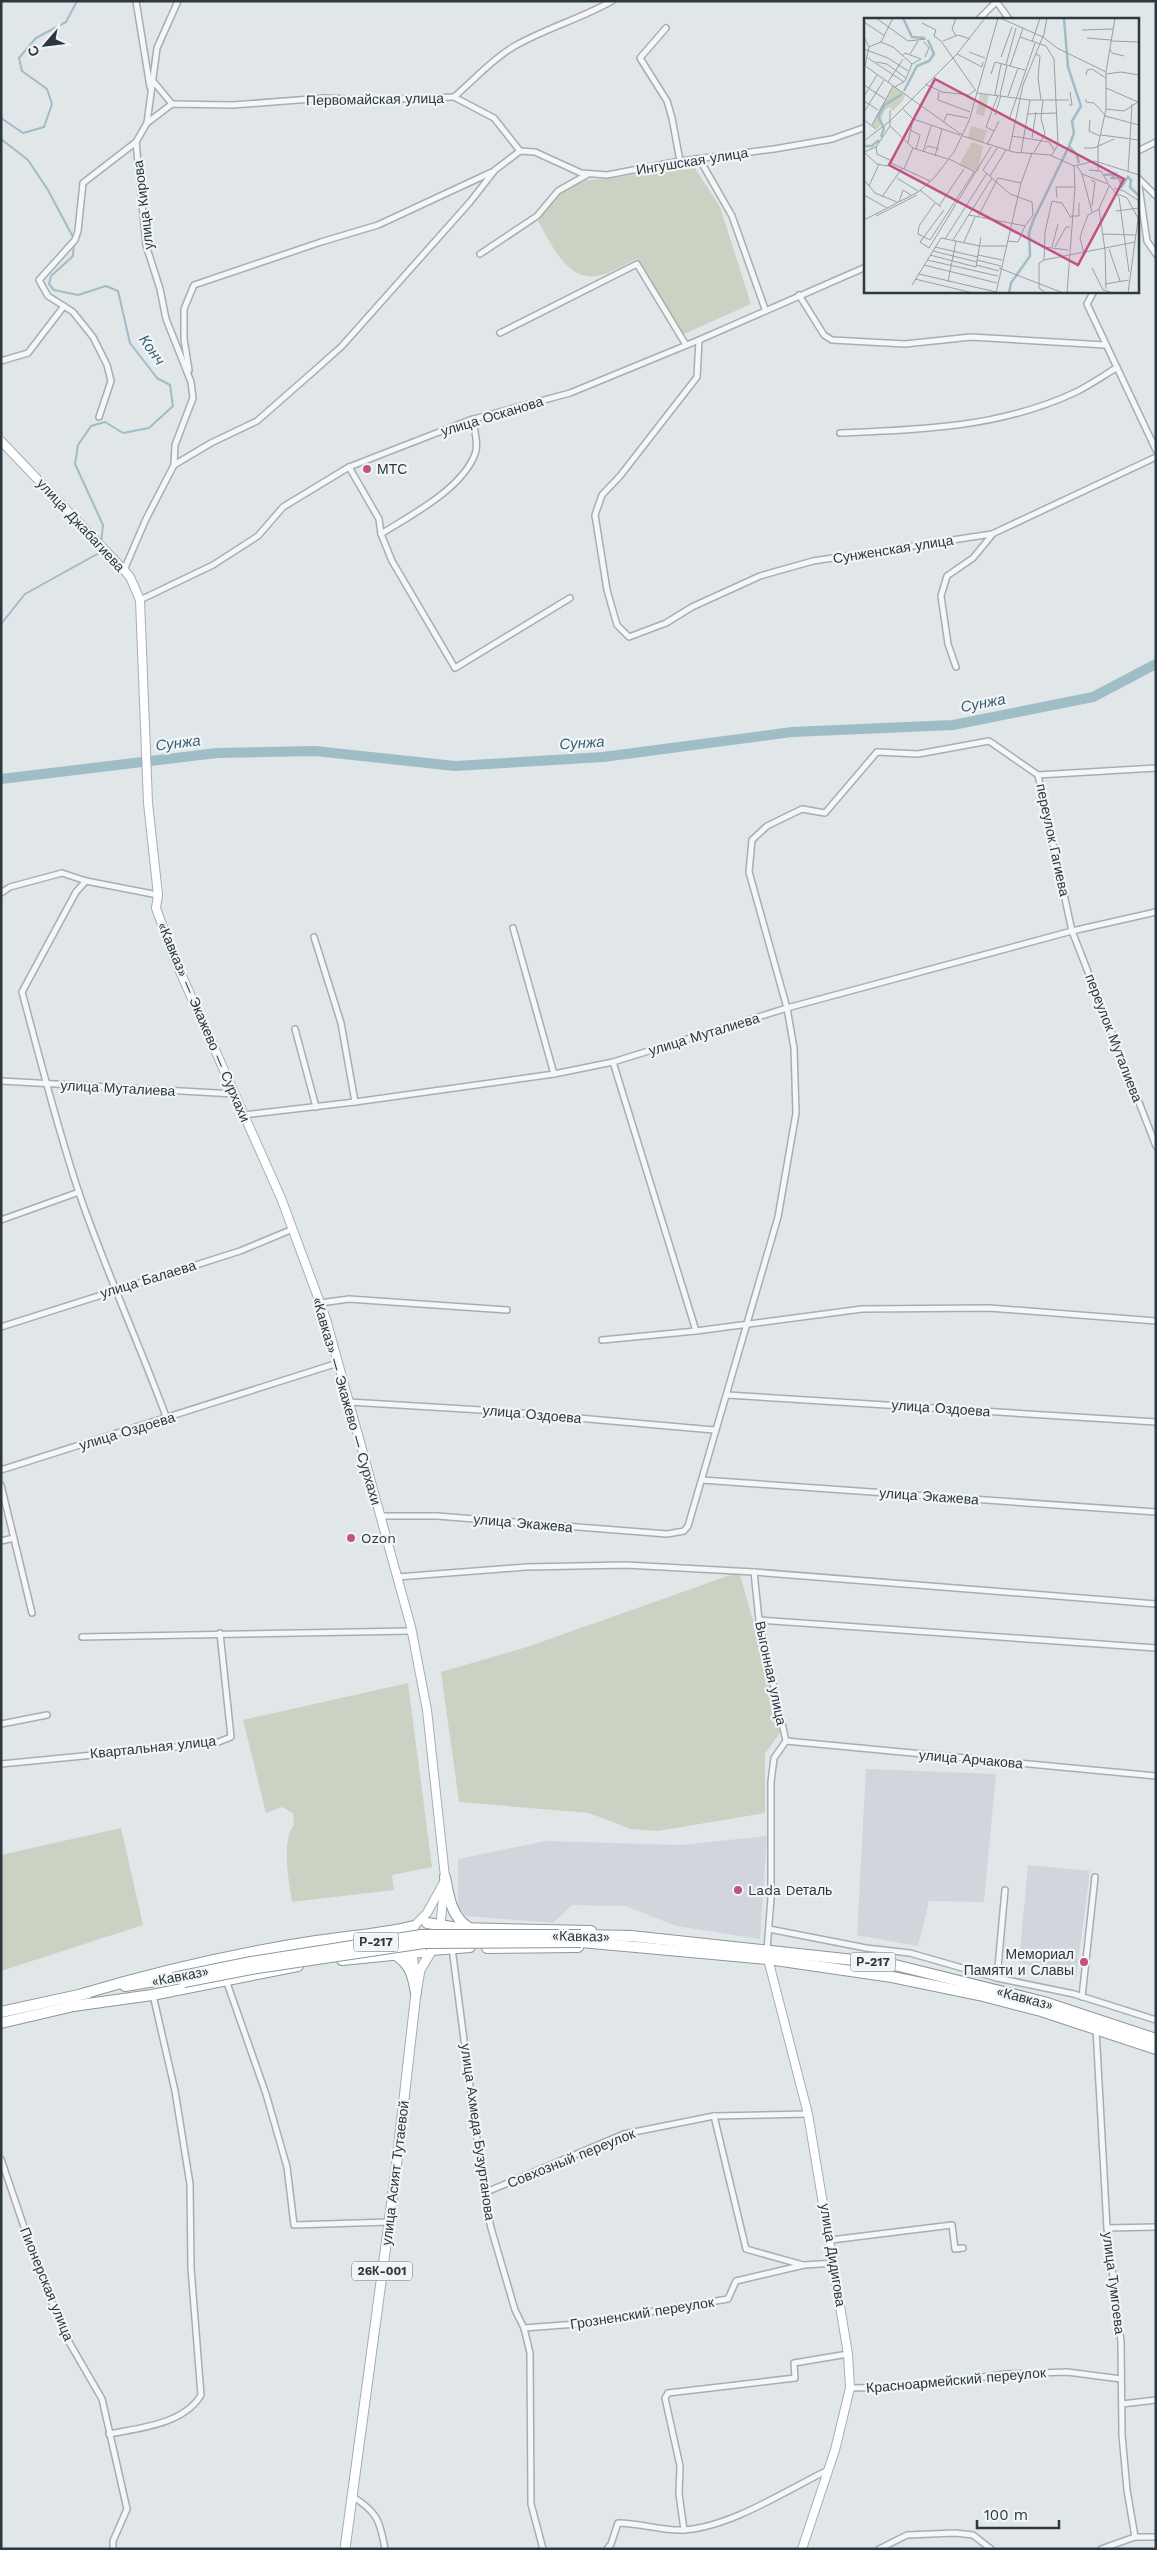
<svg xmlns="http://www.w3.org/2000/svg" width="1157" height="2550" font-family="'Work Sans',sans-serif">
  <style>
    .built { fill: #d0d6db }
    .green { fill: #cbd2c3 }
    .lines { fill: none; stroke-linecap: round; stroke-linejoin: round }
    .stream { stroke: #9fbdc6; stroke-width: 2 }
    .river { stroke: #9fbdc6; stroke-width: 10 }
    .street-casing { stroke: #a7aeb3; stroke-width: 8 }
    .secondary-casing { stroke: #a7aeb3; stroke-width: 10 }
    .primary-casing { stroke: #a2aeb4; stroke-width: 11 }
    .highway-casing { stroke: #8a989e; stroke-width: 12 }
    .street { stroke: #f4f6f7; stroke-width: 5 }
    .secondary { stroke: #fff; stroke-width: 8 }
    .primary { stroke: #fff; stroke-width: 9 }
    .highway { stroke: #fff; stroke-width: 10 }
    .highway-bridge-casing { stroke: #8a989e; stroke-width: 12; stroke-linecap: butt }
    .highway-bridge { stroke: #fff; stroke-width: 10 }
    .poi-dot { fill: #c35183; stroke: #f1f5f6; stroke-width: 2 }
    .labels { text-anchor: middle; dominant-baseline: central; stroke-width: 4.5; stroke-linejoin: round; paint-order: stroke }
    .shield { fill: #f1f5f6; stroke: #667176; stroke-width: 1 }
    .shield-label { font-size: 12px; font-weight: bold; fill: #2b383f }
    .street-label { font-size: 14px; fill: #2b383f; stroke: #f1f5f6 }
    .poi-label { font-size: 14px; fill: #2b383f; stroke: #f1f5f6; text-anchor: start }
    .water-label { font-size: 15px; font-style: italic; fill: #386170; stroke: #f1f5f6 }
    .inset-river { fill: none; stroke: #9fbdc6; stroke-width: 2.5 }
    .inset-road { fill: none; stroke: #98a0a5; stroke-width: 1 }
    .view { fill: #c35183; fill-opacity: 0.15; stroke: #c35183; stroke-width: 2.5 }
    .inset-edge { fill: none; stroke: #2b383f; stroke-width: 2.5 }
  </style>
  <rect width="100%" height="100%" fill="#e1e6e9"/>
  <g class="built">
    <path d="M866,1769L996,1774L984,1902L929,1901L918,1946L857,1935Z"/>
    <path d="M767,1836L760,1939L676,1926L625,1906L572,1905L553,1923L467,1916L458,1909V1859L546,1841L681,1845Z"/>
    <path d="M1028,1865L1090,1871L1076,1978L1019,1962Z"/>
  </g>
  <g class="green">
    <path d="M693,165L720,207L751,304L684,334L637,259C625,264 613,272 601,275C568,285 551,243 538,221L559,194L584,180L607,179Z"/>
    <path d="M739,1572L784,1727L765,1754V1813L657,1831L631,1829L589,1813L459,1802L441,1672L527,1647Z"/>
    <path d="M408,1683L432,1867L392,1875L394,1890L292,1902C289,1881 281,1841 294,1825L293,1813L282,1807L266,1813L243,1720Z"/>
    <path d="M121,1828L143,1925L1,1971V1855Z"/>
  </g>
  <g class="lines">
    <g class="stream">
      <path d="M1,118L23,133L44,127L52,104L47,89L22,71L19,58L36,38L66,22L77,1"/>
      <path d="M1,139L28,160L48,190L74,239"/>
      <path d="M74,243L73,256L51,276L49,284L54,290L78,295L106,286L118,291L130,343L157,378L170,385L173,406L149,428L123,433L105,422L91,426L78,445L75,464L103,525L101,543"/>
      <path d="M1,624L25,594L99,553L100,547"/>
    </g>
    <path class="river" d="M1,779L217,753L315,751L455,766L603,757L792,732L953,725L1093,697L1156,664"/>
    <defs>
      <g id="street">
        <path d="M136,1L150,87"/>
        <path d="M996,1L1009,19"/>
        <path d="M979,19L996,2"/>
        <path d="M666,28L640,58L667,101L672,118L680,161"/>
        <path d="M153,81L172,104"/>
        <path d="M454,97L494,118L520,151"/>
        <path d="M147,123L172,104L233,105L324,98L371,100L454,97C473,81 491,60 513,47C544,29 580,19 612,1"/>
        <path d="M520,151L535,152L581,173L607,175L680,161L774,149L832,139L866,127"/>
        <path d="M1138,151L1156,142"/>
        <path d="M700,160L732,216L765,309"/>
        <path d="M1138,179L1147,241L1156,254"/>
        <path d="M1139,179L1156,196"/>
        <path d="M480,254L537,216L558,191L588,174"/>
        <path d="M1094,291L1087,304L1156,450"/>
        <path d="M799,295L824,335L832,340L905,344L971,337L1105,345"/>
        <path d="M500,333L637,264L686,345"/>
        <path d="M699,340L697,377L620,476L602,495L595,515L607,590L617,625L629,637L666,623L692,607L760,576L813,561L992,534L1156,457"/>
        <path d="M1,361L28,353L64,306"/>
        <path d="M189,370L184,339V309L194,285L321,242L378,225L492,172"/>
        <path d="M99,417L111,381L107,365L93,337L73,312L48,296L39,280L75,240L78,231L83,183L136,142"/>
        <path d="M840,433C921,430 1002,427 1076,392C1090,385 1103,376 1116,368"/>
        <path d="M174,465L175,445L193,398L191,382L166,319L160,289L146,245L136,142L147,123L157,48L178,1"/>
        <path d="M349,467L379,519L381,534L392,561L455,668L570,598"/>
        <path d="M381,534C411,515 462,489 475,454C479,446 474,429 473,419"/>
        <path d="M124,570L146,519L174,465L211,443L257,421L314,371L342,346L470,202L495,170L520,151"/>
        <path d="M140,600L213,565L258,536L283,507L349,467L470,420L570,393L699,340L866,267"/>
        <path d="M956,667L948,644L941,596L947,576L973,558L992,535"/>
        <path d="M1156,768L1038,775L1072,931L1156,1146"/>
        <path d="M86,881L76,892L22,992C40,1059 57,1127 79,1193C105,1269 139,1343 167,1419"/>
        <path d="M1,893L10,887L62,873L86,881L158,895"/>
        <path d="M513,928L554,1074"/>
        <path d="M314,937L341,1023L355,1102"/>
        <path d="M295,1029L316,1107"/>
        <path d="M613,1062L696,1331L862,1309L989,1308L1156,1321"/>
        <path d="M1,1081L235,1094"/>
        <path d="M244,1115L355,1102L554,1074L613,1062L787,1008L1072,931L1156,912"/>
        <path d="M1,1220L79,1192"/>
        <path d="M320,1303L349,1299L507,1310"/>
        <path d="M1,1327L240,1251L293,1229"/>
        <path d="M602,1340L696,1331"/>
        <path d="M727,1395L1156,1422"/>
        <path d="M349,1402L498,1411L714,1430"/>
        <path d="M1,1470L338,1363"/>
        <path d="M702,1480L1156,1512"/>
        <path d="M1,1485L32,1613"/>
        <path d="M380,1516H437L667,1534L684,1531L688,1526L778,1217L796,1113L794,1048L787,1008L749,872L752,840L767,826L802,809L825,813L877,752L918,754L989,741L1038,775"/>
        <path d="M1,1541L14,1538"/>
        <path d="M754,1572L759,1620L786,1741L774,1758L771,1782V1898L767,1950"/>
        <path d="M397,1577L526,1567L626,1565L754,1572L1156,1604"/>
        <path d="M759,1620L1156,1648"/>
        <path d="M82,1637L411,1631"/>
        <path d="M1,1724L47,1715"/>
        <path d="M786,1741L1156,1776"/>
        <path d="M1,1764L216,1743L231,1737L220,1633"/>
        <path d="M769,1929L866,1948L910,1953L997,1978L1074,1994L1156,2020"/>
        <path d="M452,1948L484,2193L491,2228L515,2310L524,2328L530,2353L531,2504L543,2549"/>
        <path d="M997,1978L1005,1890"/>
        <path d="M226,1980L266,2094L287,2167L294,2225L389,2222"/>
        <path d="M1082,1997L1095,1877"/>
        <path d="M1096,2029L1107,2228L1121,2342L1122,2435L1127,2490L1135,2537"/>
        <path d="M714,2116L746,2249L803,2265"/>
        <path d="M1,2159L41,2277L69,2342L102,2399L127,2509L113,2541V2549"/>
        <path d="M484,2193L624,2134L714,2116L808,2114"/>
        <path d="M1107,2228L1156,2227"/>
        <path d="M831,2240L952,2225L955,2249L963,2248"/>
        <path d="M524,2328L577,2324L728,2299L736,2281L804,2265L834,2263"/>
        <path d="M850,2388L904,2387L1006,2374L1067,2372L1121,2379"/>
        <path d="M1122,2404L1156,2400"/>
        <path d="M109,2434C140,2428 184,2424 201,2395L191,2268L190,2184L175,2091L153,1995"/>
        <path d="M352,2496C377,2512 380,2520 385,2549"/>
        <path d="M684,2530L679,2494L680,2466L665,2398L668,2393L795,2378L794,2363L848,2354"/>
        <path d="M607,2549L611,2544L618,2523C640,2523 662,2531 683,2530C731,2527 785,2491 828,2470"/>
        <path d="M879,2549L907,2535L955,2533L973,2535L991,2549"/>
        <path d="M1101,2549L1135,2537H1156"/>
      </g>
      <g id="secondary">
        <path d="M1,441L124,570L130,577L140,600L148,803L158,895L156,908L174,958L281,1198L326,1319L411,1627L427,1710L445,1877L440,1930"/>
        <path d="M414,1926L427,1913L443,1884"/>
        <path d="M768,1959L808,2114L848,2354L850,2388L835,2450L802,2549"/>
      </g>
      <g id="primary">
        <path d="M411,1946L415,1978"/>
        <path d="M345,2549L395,2178L416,1993L420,1970L432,1950"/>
      </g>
      <g id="highway">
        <path d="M445,1877C449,1898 451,1916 469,1928"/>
        <path d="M427,1923L458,1928L591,1931"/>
        <path d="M581,1935L631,1936L891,1964L1044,2002L1156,2039"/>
        <path d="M581,1942L768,1959L892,1977L979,1995L1041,2011L1156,2049"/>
        <path d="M487,1948L578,1947"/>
        <path d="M432,1950L470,1947"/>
        <path d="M396,1955C411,1965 413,1976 416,1993"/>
        <path d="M342,1960L422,1952"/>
        <path d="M125,1986L173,1978"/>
        <path d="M82,1994C159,1971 237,1953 316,1941C349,1936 382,1934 414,1926"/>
        <path d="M73,2006L152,1995L298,1966"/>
        <path d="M1,2012L88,1993"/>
        <path d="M1,2023L78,2005"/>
      </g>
    </defs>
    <use href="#street" class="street-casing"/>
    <use href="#secondary" class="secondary-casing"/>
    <use href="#primary" class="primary-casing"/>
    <use href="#highway" class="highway-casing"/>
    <use href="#street" class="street"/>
    <use href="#secondary" class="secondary"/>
    <use href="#primary" class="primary"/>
    <use href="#highway" class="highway"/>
    <defs>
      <g id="highway-bridge">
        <path d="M173,1978L251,1962L421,1935H581"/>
        <path d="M184,1982L257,1968L424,1943L581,1942"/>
      </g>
    </defs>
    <use href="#highway-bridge" class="highway-bridge-casing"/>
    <use href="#highway-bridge" class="highway-bridge"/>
  </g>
  <g class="poi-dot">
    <circle cx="367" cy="469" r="5"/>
    <circle cx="351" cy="1538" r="5"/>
    <circle cx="738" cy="1890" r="5"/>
    <circle cx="1084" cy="1962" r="5"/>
  </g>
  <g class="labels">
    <g class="shield">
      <rect x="353.5" y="1932.5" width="45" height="19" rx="4"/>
      <rect x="850.5" y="1952.5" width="45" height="19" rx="4"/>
      <rect x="352" y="2261.5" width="60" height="19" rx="4"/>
    </g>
    <g class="shield-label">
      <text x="376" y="1942">Р-217</text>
      <text x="873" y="1962">Р-217</text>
      <text x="382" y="2271">26К-001</text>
    </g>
    <g class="street-label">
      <text transform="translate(375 99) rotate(-1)">Первомайская улица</text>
      <text transform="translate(692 161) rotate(-9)">Ингушская улица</text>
      <text transform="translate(143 205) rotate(-97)">улица Кирова</text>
      <text transform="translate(492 416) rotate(-17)">улица Осканова</text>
      <text transform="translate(81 525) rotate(47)">улица Джабагиева</text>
      <text transform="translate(893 549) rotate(-9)">Сунженская улица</text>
      <text transform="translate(1053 840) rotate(78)">переулок Гагиева</text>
      <text transform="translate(204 1022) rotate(67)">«Кавказ» — Экажево — Сурхахи</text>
      <text transform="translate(704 1034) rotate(-17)">улица Муталиева</text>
      <text transform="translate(1114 1038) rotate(69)">переулок Муталиева</text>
      <text transform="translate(118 1088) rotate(3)">улица Муталиева</text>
      <text transform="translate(148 1279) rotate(-17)">улица Балаева</text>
      <text transform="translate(347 1401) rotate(74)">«Кавказ» — Экажево — Сурхахи</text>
      <text transform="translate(941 1408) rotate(4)">улица Оздоева</text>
      <text transform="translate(532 1414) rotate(5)">улица Оздоева</text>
      <text transform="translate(127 1431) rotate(-17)">улица Оздоева</text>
      <text transform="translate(929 1496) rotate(4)">улица Экажева</text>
      <text transform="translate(523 1523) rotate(5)">улица Экажева</text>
      <text transform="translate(771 1673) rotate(78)">Выгонная улица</text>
      <text transform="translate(153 1747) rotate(-6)">Квартальная улица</text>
      <text transform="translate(971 1759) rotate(5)">улица Арчакова</text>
      <text transform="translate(581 1936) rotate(1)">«Кавказ»</text>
      <text transform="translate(180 1976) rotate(-11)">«Кавказ»</text>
      <text transform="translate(1025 1998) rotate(15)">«Кавказ»</text>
      <text transform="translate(478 2132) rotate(82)">улица Ахмеда Бузуртанова</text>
      <text transform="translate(571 2158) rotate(-22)">Совхозный переулок</text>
      <text transform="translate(395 2173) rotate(-83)">улица Асият Тутаевой</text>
      <text transform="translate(833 2255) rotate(81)">улица Дидигова</text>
      <text transform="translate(1114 2283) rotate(83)">улица Тумгоева</text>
      <text transform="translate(47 2284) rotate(68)">Пионерская улица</text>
      <text transform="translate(642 2313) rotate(-9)">Грозненский переулок</text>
      <text transform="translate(956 2380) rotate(-5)">Красноармейский переулок</text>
    </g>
    <g class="poi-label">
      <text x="377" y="469">МТС</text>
      <text x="361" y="1538">Ozon</text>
      <text x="748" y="1890">Lada Dеталь</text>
      <text x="1074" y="1954" text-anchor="end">Мемориал<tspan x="1074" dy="16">Памяти и Славы</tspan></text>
    </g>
    <g class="water-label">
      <text transform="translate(152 350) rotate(55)">Конч</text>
      <text transform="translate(983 703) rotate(-11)">Сунжа</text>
      <text transform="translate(178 743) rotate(-7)">Сунжа</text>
      <text transform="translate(582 743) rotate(-4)">Сунжа</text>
    </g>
  </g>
  <g transform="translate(864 18)">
    <rect width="275" height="275" fill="#e1e6e9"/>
    <path d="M29,68L41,76L40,81L29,93L25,89L21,92L16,104L19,106L12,111L8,107ZM116,76L125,77L120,98L112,96ZM107,108L123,112L119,125L104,120ZM108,124L119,128L114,154L95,147Z" fill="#cbd2c3"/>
    <path class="inset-river" d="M39,0L48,19L61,20M40,73L53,48L65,43L70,36L64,22M17,119L20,110L14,98L21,87L38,76M0,128H8L15,122M205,128L213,137L215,145M240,157L251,156L248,160H255L258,168L264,159L267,162L266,169L275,178M145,275L147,265L166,238L165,215L169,203L205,128L210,115L208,103L217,88L204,49L200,0"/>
    <path class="inset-road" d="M12,0L44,23L62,21M136,0L179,19L193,30L242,54M0,4L21,18M58,5L72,12L70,18L77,23M218,12L249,11M92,18L88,11L92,0M0,19L5,29L1,48M156,19L182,28L190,41L194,127L187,138M223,20L247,22M77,23L112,73M79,23L94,17L106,21M247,23L275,24M17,24L29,29L48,46M60,24L65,30L61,39M168,24L176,0M5,29L17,24L29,0M0,31L24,40L44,53M246,31L248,35L260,38M105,34L121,40M46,36L54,23M93,36L118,49L119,44M172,36L176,38L174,60L177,82M38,38L41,35L57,41M137,39L148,9M4,40L40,64M12,44L23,46L42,60M0,47L98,117M142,47L152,10M146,48L159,10M127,56L131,44L161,52M242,56L257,54L275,57M222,57L223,52L228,51L242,60M24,64L39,41M61,66L78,74L105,77L111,72M0,67L21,81M31,69L41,63L48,46L57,41M242,70L274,84M75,74L74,82L106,94M113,75L166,82H205M131,77L137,46M136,77L143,47M0,78L13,57M144,78L154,50M222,81V84L230,85L241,97M0,83L14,92M205,87H208L206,74M39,91L49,101L96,117M242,91L260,93L274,84M26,92V108L49,130L84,141M0,94L20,62M164,96L192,95M131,97L137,77M241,98L275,107M0,102L12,111M145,102L171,25M226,102L225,113L236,118M80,103L83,96L104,100M8,107L29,68M46,112L56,117L52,131M130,113L122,109L134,77M237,117L275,122M99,118L149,134L186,137L210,148L231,143L275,157M148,118L185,124L191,133M168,120L172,94M266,122L268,86M0,123L26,103L93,36L121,0M44,125L49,101M123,127L135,103M12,129L13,136L28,143M133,130L119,152L146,176L168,184L169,197L161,208M220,130H230L250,121M61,131L64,128L75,131M145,133L159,67L180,16L183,0M0,134L12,129L26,108M0,134L13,146L23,148L27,145M59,134L67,108M157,135L166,82M169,136L181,116L177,100L179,82M71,138L78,111M85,141L111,154M27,145L66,163M27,145L39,120M213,148L218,156L228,194M40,151L49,130M225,152L237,153L244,165M234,154V128L242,91V54L251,0M264,154L266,122M218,156L244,166L255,179L265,254M126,158L142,132M33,160L54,173M0,162L11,175L33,184M227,162L231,164L228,188M5,168L15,146M250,170L260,173L275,183M56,172L77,189M254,176L263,180L274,200M0,177L23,190M18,179L38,150M193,180L192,169H211M35,184L39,172L47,177M75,188L100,151M80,192L56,224L65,230L127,129M252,193L275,190M105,197L161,208L154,224L143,223M12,198L53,177M207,198H215V185M114,199L134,160L157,165M0,202L54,174L70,160L90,134L105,103L134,0M238,216L272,217M81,221L123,155M66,222L110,154M66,222L54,216L55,208L71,185M89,222L128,160M100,224L111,199M71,229L114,239M180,229L204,232M188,229L194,206M191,229L202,209H206M245,231L256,263M241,232L235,191L245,168M241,232L242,271M69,233L113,244M220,235L216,220L218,213L224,197L235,191M66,237L112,249L117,219M114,237L138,242M63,242L134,258M113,242L137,248M180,242L181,214L188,183L198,185L207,200M60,247L133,265M112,247L135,253M135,250L199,275M228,250L239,272L249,275M55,256L132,274M51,261L109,275M84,264L92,223M241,266L265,262M48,267L77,220L116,228H142M132,275L157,165L168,135M182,275L175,270V245L180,242L271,224M203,275L211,169L210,148M264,275L275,194"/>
    <path class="view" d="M71,61L260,161L214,247L25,147Z"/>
    <rect width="275" height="275" class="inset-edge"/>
  </g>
  <rect width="1157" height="2550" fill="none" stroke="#2b383f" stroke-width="5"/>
  <g transform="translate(45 45) rotate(242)" stroke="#f1f5f6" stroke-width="4" paint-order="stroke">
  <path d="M0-4L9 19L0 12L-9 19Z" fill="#2b383f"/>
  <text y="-8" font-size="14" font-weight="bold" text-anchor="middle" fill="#2b383f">С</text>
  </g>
  <path d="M977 2520v8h82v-8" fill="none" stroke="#2b383f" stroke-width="2.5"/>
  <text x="984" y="2520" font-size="15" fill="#2b383f" stroke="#f1f5f6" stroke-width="4" paint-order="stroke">100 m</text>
</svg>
